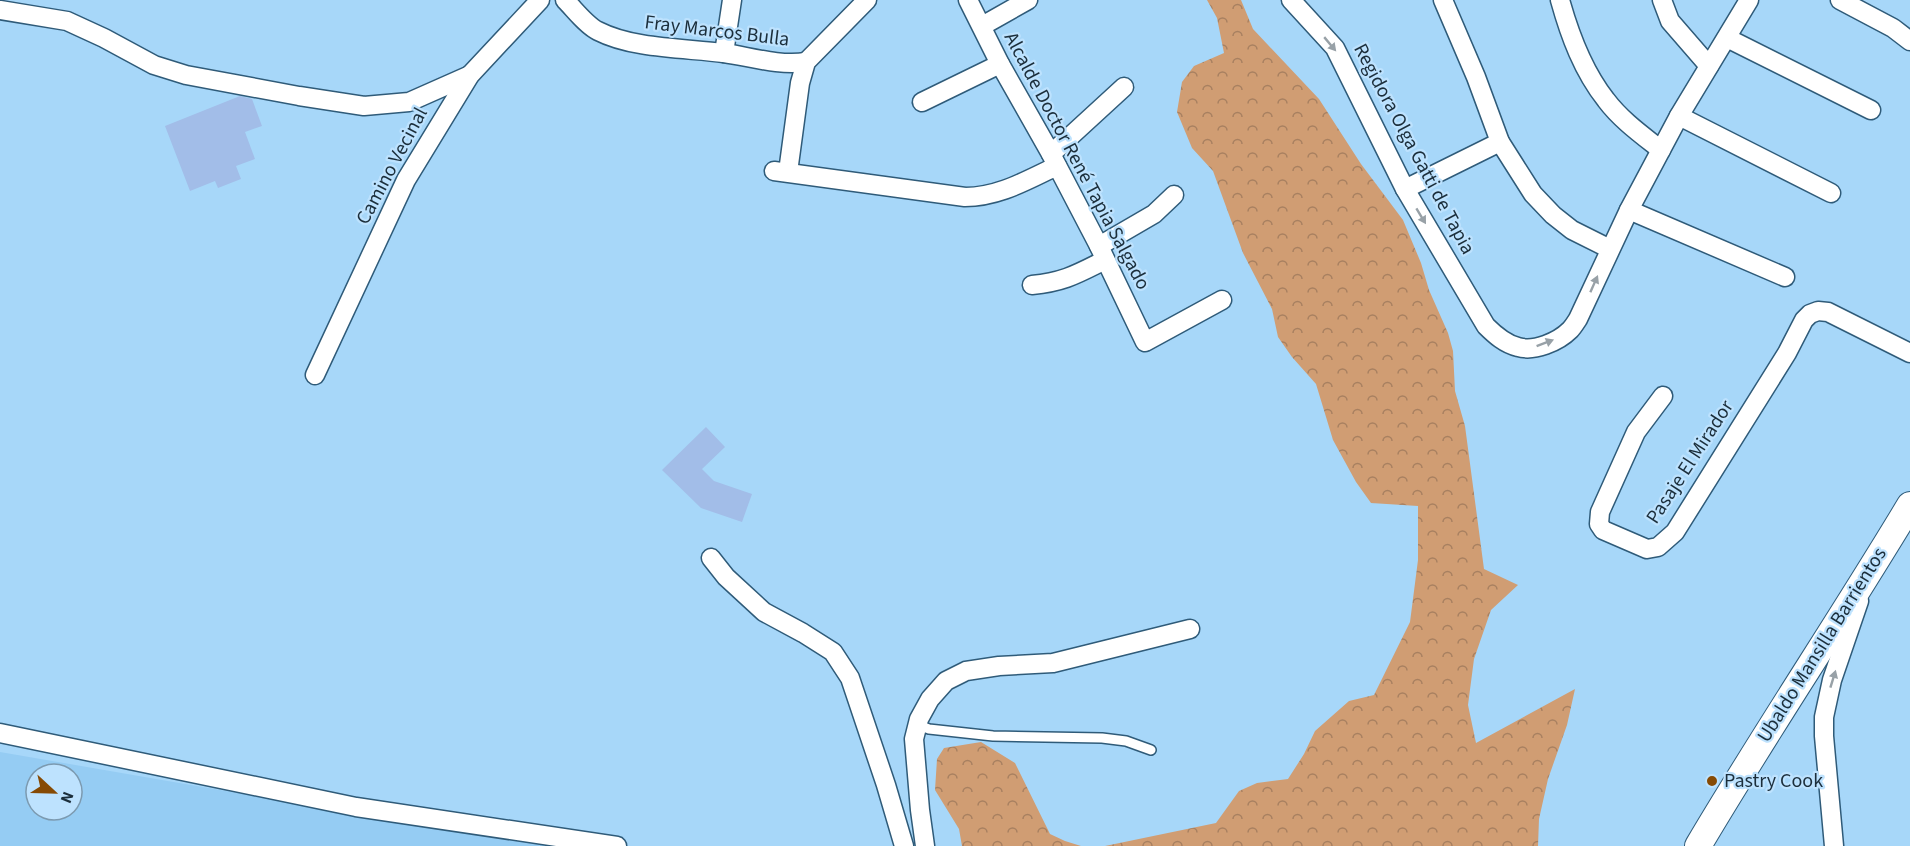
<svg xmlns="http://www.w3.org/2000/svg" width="1910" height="846" font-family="'Source Sans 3',sans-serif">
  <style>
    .built { fill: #95ccf3; fill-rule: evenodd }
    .forest { fill: url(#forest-crowns) }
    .building { fill: #a2bde8 }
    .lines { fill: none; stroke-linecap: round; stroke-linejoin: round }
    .lane-casing { stroke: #2f5b79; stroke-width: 12 }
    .street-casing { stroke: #2f5b79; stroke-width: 21 }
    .secondary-casing { stroke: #2f5b79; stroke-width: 28 }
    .lane { stroke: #fff; stroke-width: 9 }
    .street { stroke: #fff; stroke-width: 18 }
    .secondary { stroke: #fff; stroke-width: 26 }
    .oneway { fill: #98a1a7 }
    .poi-dot { fill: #864a04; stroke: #bde2fe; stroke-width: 2 }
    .labels { text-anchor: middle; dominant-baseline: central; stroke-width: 4.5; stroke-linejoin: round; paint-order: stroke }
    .street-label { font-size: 20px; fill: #1b2e3b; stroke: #bde2fe }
    .poi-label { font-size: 20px; fill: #1b2e3b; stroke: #bde2fe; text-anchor: start }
  </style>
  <defs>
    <pattern id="forest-crowns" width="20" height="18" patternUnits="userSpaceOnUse" patternTransform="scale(1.5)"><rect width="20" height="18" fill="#d09d73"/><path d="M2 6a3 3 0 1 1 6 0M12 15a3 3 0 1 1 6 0" fill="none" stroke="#a88060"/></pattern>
  </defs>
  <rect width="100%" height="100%" fill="#a7d7f9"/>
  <path class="built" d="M0,752L365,815L552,846H0ZM36,774H72V810H36Z"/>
  <g class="forest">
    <path d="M1207,0H1241L1253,29L1319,99L1361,164L1403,220L1421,263L1429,290L1448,333L1453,351L1455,391L1465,426L1484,569L1518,585L1491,610L1474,659L1468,705L1476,743L1575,689L1567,725L1548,779L1539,819L1538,846H1105L1216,823L1239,791L1257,783L1288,779L1304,754L1315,731L1349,701L1374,695L1410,622L1418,560V506L1371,503L1356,482L1333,440L1316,384L1292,357L1278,337L1272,309L1243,253L1213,171L1192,148L1177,112L1182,82L1194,66L1224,53L1217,18Z"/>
    <path d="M981,742L1015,763L1050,834L1065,841L1081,846H962L959,829L935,790L937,759L944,748Z"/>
  </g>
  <g class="building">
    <path d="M240,96L252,99L262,126L245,132L255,159L236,166L241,179L218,188L215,181L190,191L165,126Z"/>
    <path d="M706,427L725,447L702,469L714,481L752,494L742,522L701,508L662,470Z"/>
  </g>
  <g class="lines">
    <defs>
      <path id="lane" d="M918,725L929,729L993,736L1102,738L1126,741L1151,750"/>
      <g id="street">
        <path d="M565,0C575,10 586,25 598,31C633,49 685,48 724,53C751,57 779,66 806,62"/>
        <path d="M968,0L1000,64L1051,154L1099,246L1145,342L1222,300"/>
        <path d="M1291,0L1335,48L1405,189L1486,326C1495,335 1505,344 1518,347C1534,352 1558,342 1570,330C1573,327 1576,322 1578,319L1629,210L1679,116L1749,0"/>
        <path d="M1443,0L1476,77L1500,142L1533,194L1553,215L1572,230L1610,249"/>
        <path d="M1560,0C1570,36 1583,71 1606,100C1621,120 1642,135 1661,150"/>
        <path d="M1662,0L1670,21L1709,66"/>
        <path d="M1840,0L1893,28L1910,41"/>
        <path d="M0,10L67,21L104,38L154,65L186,75L299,96L364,106L409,102L470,75"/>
        <path d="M982,26L1028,0"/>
        <path d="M1727,38L1871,110"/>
        <path d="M724,53L732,0"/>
        <path d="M922,102L1000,64"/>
        <path d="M1679,116L1831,193"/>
        <path d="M1051,154L1124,87"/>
        <path d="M774,171L965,197C999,197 1027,180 1057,166"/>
        <path d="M788,172L800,83L806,62L867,0"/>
        <path d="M1405,189L1500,142"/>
        <path d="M1629,210L1785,277"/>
        <path d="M1099,246L1154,214L1174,195"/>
        <path d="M1032,285C1064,282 1077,274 1105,260"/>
        <path d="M315,375L406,180L470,75L540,0"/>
        <path d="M1663,396L1636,432L1600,512L1599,524L1603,530L1647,549L1658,547L1675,532L1787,353L1804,320L1810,314L1818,311L1828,312L1910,353"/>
        <path d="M711,558L726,577L764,612L803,633L833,652L850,678L886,785L904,846"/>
        <path d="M0,733L356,807L617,846"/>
        <path d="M925,846L920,810L914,739L919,719L930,699L946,681L966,671L999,666L1053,663L1190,629"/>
        <path d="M1834,846L1824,736V717L1832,680L1859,601"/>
      </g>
      <path id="secondary" d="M1698,846C1766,731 1841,620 1910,505"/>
    </defs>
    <use href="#lane" class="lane-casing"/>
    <use href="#street" class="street-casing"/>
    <use href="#secondary" class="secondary-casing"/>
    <use href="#lane" class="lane"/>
    <use href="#street" class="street"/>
    <use href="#secondary" class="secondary"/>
  </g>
  <defs><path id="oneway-solid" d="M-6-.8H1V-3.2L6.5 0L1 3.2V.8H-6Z" transform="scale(1.5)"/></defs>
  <g class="oneway">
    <use href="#oneway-solid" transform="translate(1330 44) rotate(50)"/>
    <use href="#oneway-solid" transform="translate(1421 216) rotate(59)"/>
    <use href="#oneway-solid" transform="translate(1594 284) rotate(-66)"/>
    <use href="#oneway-solid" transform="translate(1545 343) rotate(-21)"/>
    <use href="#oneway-solid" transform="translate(1833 679) rotate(-73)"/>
  </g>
  <circle class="poi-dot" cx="1712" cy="781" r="6"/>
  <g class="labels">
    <g class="street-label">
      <text transform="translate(717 31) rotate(7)">Fray Marcos Bulla</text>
      <text transform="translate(1414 149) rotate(62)">Regidora Olga Gatti de Tapia</text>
      <text transform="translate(1077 161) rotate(62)">Alcalde Doctor René Tapia Salgado</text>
      <text transform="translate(392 166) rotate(-62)">Camino Vecinal</text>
      <text transform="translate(1690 462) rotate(-57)">Pasaje El Mirador</text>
      <text transform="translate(1822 645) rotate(-58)">Ubaldo Mansilla Barrientos</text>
    </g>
    <g class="poi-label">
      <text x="1724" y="781">Pastry Cook</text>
    </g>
  </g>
  <g transform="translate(54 792) rotate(112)"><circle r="28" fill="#bde2fe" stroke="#7c9ab0" stroke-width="1.5"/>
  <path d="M0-4.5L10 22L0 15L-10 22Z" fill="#864a04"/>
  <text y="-9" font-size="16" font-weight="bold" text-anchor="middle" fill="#1b2e3b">N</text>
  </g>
</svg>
